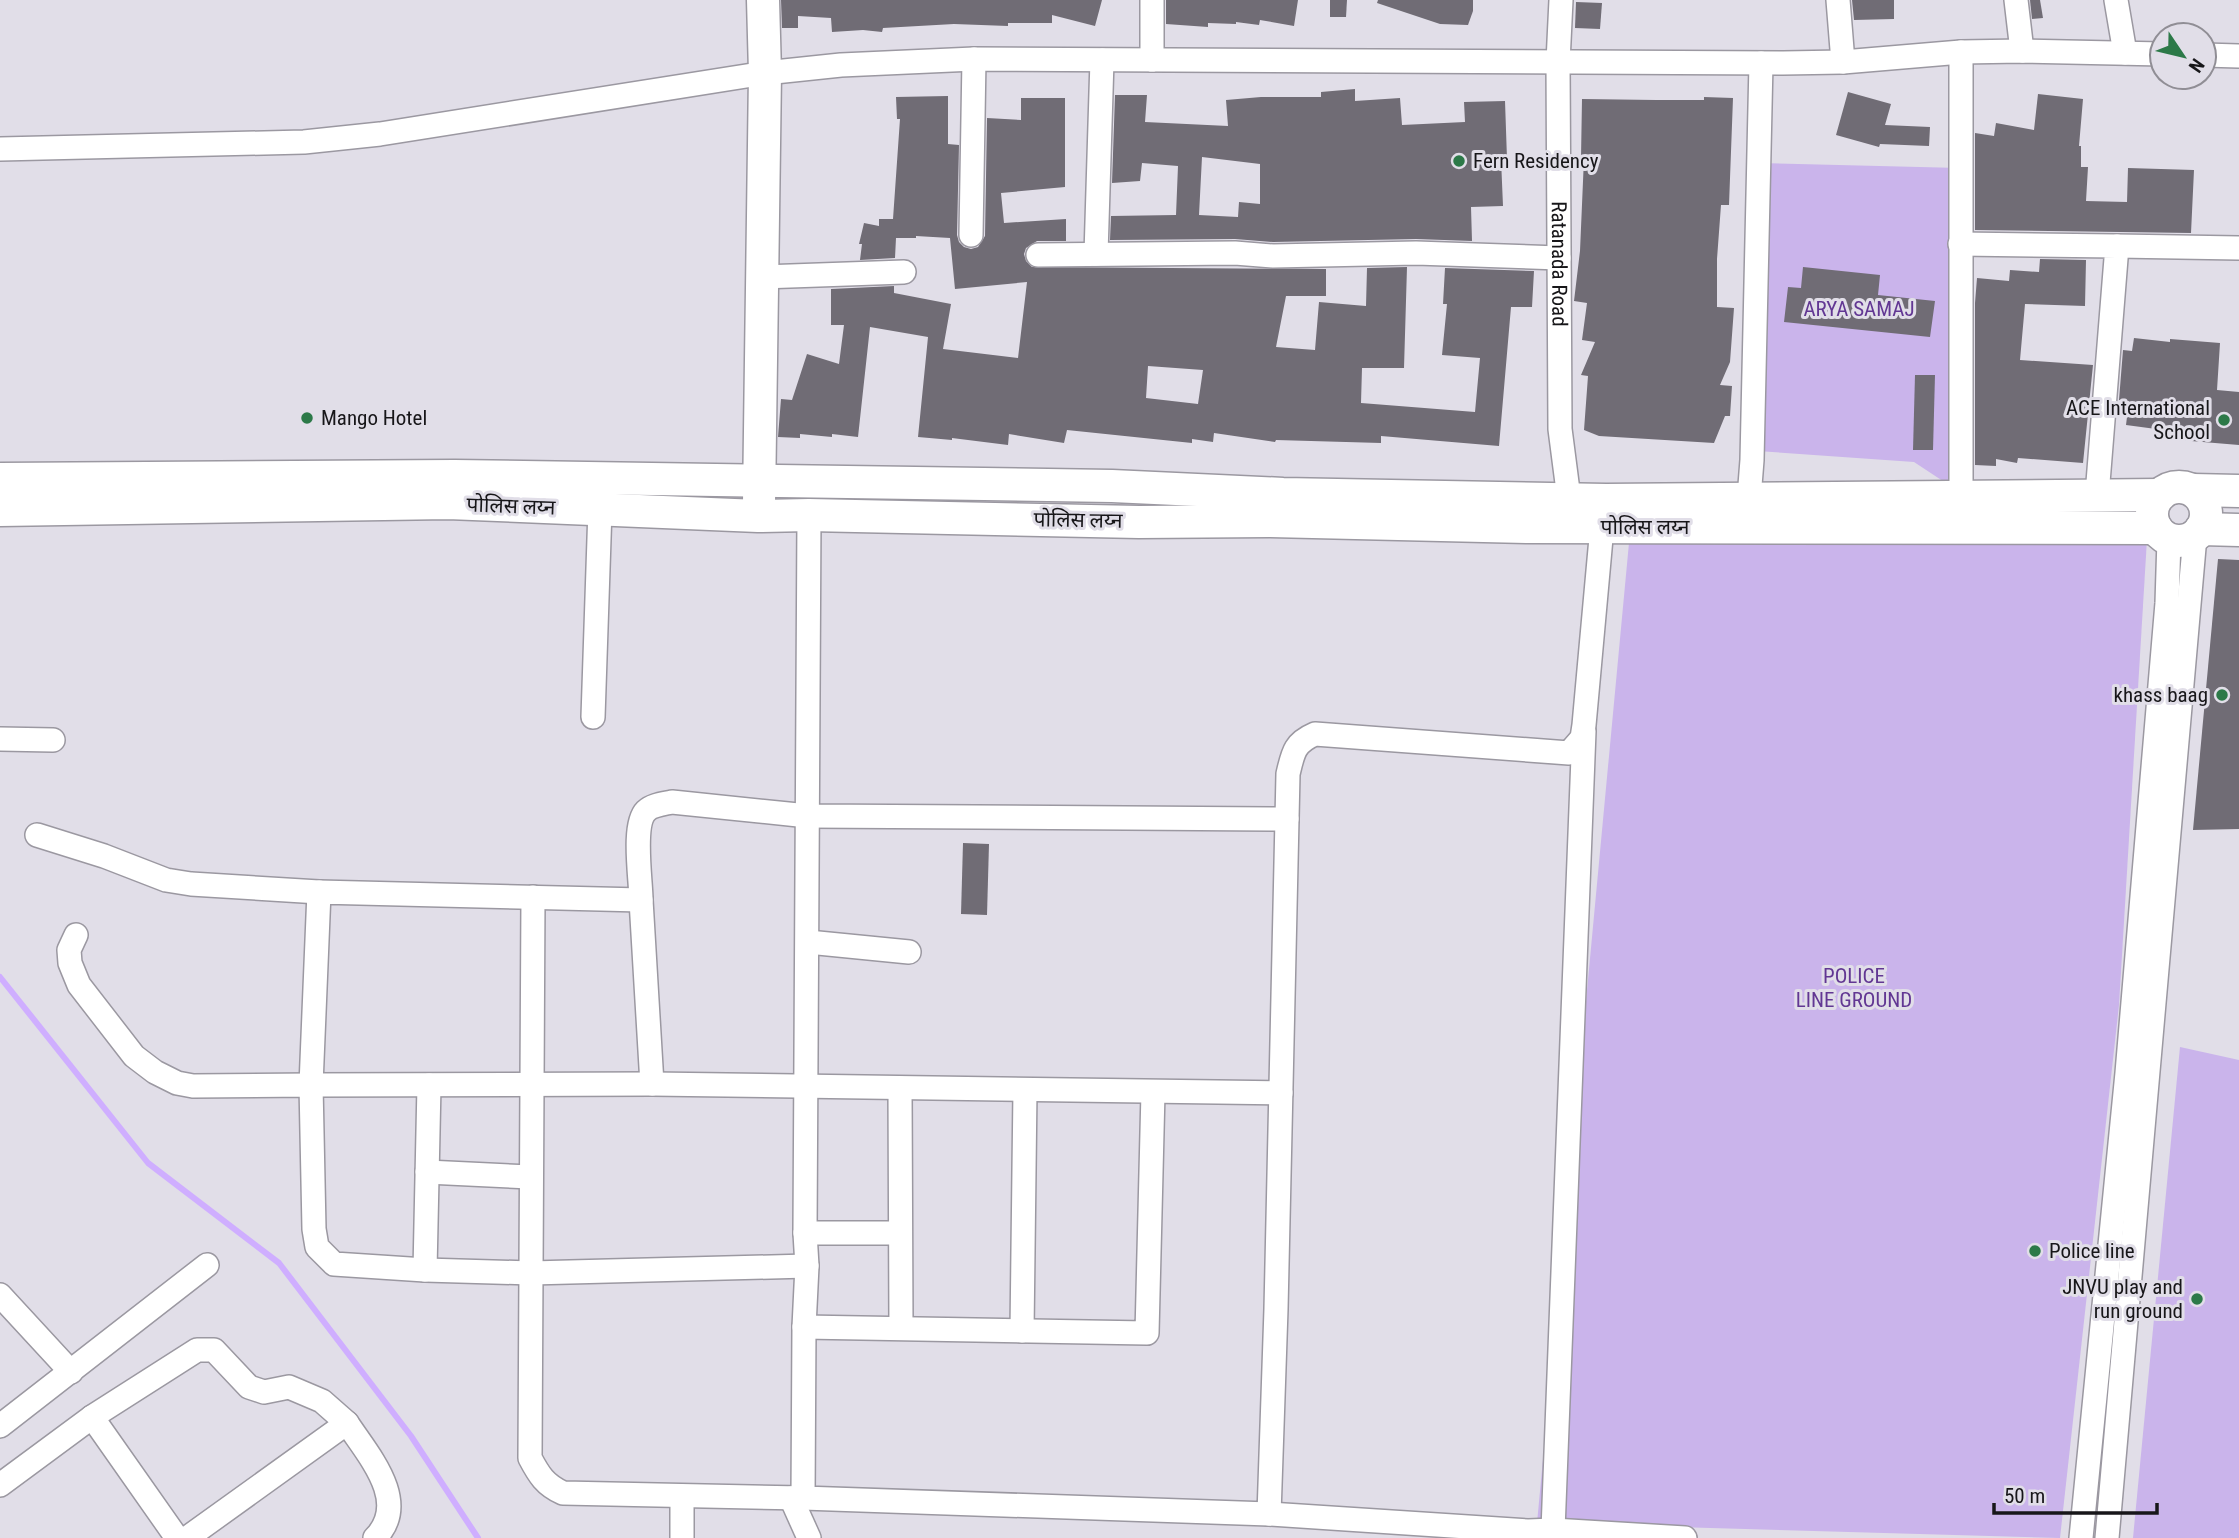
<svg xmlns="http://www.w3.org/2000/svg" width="2239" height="1538" font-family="'Roboto Condensed','Noto Sans Devanagari',sans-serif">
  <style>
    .green { fill: #cab4eb }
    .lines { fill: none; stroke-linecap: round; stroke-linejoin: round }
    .stream { stroke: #cfaeff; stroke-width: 6 }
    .building { fill: #706c75; fill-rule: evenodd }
    .street-casing { stroke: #9b98a1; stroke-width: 26 }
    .secondary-casing { stroke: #9b98a1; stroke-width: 35 }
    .street { stroke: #fff; stroke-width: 23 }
    .secondary { stroke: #fff; stroke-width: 32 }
    .poi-dot { fill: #2c7948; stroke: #e1dee8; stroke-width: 2.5 }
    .labels { text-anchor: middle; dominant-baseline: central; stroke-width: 6; stroke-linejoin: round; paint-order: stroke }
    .poi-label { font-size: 21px; fill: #171619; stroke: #e1dee8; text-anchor: start }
    .street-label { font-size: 21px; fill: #171619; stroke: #e1dee8 }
    .park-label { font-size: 21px; fill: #623793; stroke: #e1dee8 }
  </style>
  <rect width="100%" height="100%" fill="#e1dee8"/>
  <g class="green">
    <path d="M1759,163L1960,168L1958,491L1914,462L1757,451Z"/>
    <path d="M2147,539L2119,1005L2060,1538L1537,1523L1629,543Z"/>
    <path d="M2180,1047L2239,1060V1538H2133Z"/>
  </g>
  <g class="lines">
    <path class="stream" d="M0,977L148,1163L279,1263L411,1436L478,1538"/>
  </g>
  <g class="building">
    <path d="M781,0H1102L1095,26L1052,15V23H1008V26L954,24L883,28L882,32L863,30L832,32L831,18L798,16V28H782Z"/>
    <path d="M1166,0H1298L1294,26L1260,20L1259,25L1236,22V24L1208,23V27L1166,24Z"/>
    <path d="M1330,0H1347L1346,17H1330Z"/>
    <path d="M1378,0H1473V11L1468,25L1440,24L1377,3Z"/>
    <path d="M1852,0H1894V19L1854,20Z"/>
    <path d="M2030,0H2040L2043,18L2032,19Z"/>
    <path d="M1576,2L1602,3L1600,29L1575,28Z"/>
    <path d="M1355,89V101L1400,98L1402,125L1465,122L1464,102L1505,101L1507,159H1501L1503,206L1471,207L1472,241L1416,239L1273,242L1235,239L1110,240L1111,216L1176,215L1178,166L1142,163L1140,181L1112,183L1115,95H1147L1145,122L1228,126L1226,100L1261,97H1321V92ZM1202,157L1260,164V204L1239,202L1238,217L1199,215Z"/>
    <path d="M1848,92L1891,104L1885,125L1930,127L1929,146L1880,144L1879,147L1836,135Z"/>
    <path d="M2038,94L2083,99L2079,146H2081V167H2088L2086,201L2127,202L2128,168L2194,170L2191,233L1975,230V133L1994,136L1996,123L2034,130Z"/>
    <path d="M948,96V144L959,145L957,235L959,242L964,247L971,249L978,247L985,236L987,118L1021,120V98H1065V187L1001,193L1004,223L1066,219V241H1037L1026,248L1024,254L1026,261L1032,267L1326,269V296H1286L1276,347L1315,350L1319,302L1366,306L1367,268L1407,267L1404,368H1362L1361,403L1475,412L1480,358L1442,355L1447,304H1443L1445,268L1534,271L1532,307H1511L1499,446L1381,436V443L1276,440L1275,442L1214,433L1213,442L1192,439V443L1067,430L1064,443L1009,434L1008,445L952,438V440L918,437L928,337L870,327L858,437L832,434V437L800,434V438L778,437L781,399L792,400L807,354L839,364L844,325H831V289L894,286V293L951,304L943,349L1018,358L1027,282L955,289L950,238L916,236V238H896L895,258L860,260L862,244H859L864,223L879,226V219H893L900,119H897L896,97ZM1148,366L1203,370L1198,404L1146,398Z"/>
    <path d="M1704,97L1733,98L1729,205H1721L1717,259V307L1734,308L1730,362L1720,385L1732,386L1730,416H1725L1714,443L1599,436L1584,430L1588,376L1581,375L1595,342L1582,340L1587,303L1574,301L1580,251L1584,158H1581L1582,99L1656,100H1704Z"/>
    <path d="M2040,259L2086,260L2085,306L2025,304L2020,360L2093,365L2083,463L2018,458L2017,463L1996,459V466L1975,465V303L1977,278L2009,281L2010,270L2039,272Z"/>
    <path d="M1803,267L1880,275L1878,295L1935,301L1930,337L1784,322L1788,287L1801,288Z"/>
    <path d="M2134,338L2170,342V339L2220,343L2217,390L2239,392V445L2155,438L2156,429L2126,425L2129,401L2119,400L2123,350L2132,351Z"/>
    <path d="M1915,375H1935L1933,450H1913Z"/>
    <path d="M2218,559L2239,560V829L2193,830Z"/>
    <path d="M963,843L989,844L987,915L961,914Z"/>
  </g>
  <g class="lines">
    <defs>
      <g id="street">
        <path id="s1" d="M1561,0L1558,62L1560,429L1571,514"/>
        <path d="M1838,0L1843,62"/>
        <path d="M2016,0L2022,51"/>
        <path d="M2116,0L2125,53"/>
        <path d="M1961,52V496"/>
        <path d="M2204,55L2239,56"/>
        <path d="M1152,60V0"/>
        <path d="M0,149L304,142L380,134L765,73L841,65L974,59L1783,63L1843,62L1961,52L2022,51L2162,54"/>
        <path d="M971,235L974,59"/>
        <path d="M1960,244L2117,246L2097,495"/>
        <path d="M2117,246L2239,248"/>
        <path d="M1096,254L1102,60"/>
        <path d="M1038,255L1235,253L1273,256L1416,253L1559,258"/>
        <path d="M761,277L904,272"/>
        <path d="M1749,498L1752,460L1761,63"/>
        <path d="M809,515L805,1233L807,1266L804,1327L803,1498L1269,1514L1276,1309L1288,774C1293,753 1294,743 1315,734L1569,753L1582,738L1584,725L1602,527V513"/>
        <path d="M593,717L600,509"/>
        <path d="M0,739L53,740"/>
        <path d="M37,835L104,856L166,880L191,884L319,892"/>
        <path d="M533,897L530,1458C539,1475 545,1485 563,1493L803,1498"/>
        <path d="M641,900L652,1084"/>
        <path d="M76,935L69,950L70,963L79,985L134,1056L155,1072L177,1083L193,1086L311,1085L314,1229L317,1247L334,1264L425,1270L531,1273L807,1266"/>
        <path d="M808,942L909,952"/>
        <path d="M900,1088L901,1328"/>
        <path d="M1281,1093L652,1084L311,1085L319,892L641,900C641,880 632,825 646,811C652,805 663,804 672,802L808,816L1287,819"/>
        <path d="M427,1172L530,1177"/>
        <path d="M805,1233H900"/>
        <path d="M425,1270L429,1085"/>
        <path d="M0,1295L71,1372"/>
        <path d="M804,1327L1147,1333L1153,1092"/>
        <path d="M1022,1331L1025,1090"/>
        <path d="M92,1417L177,1538"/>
        <path d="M347,1423C368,1455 411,1502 375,1538"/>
        <path d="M0,1426L207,1265"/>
        <path d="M0,1485L92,1417L197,1350H214L249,1387L264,1392L289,1387L322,1401L347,1423L187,1538"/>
        <path d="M682,1496V1538"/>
        <path d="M791,1498L809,1538"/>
        <path d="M1269,1514L1528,1531L1553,1530L1685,1538"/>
        <path d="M1553,1530L1584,731"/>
        <path d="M2081,1538L2127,1073L2167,603L2169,539"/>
        <path d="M2107,1538L2195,536"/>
      </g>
      <g id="secondary">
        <path d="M0,479L455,476L1112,486L1283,494L1606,500L2160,495"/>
        <circle cx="2179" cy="514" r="27"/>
        <path d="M2193,490L2239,491"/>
        <path d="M759,503L765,73L763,0"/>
        <path d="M0,510L448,503L758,516L809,515L1139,522L1269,521L1528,527L2156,528"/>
        <path d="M2201,529L2239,530"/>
      </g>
    </defs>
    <use href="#street" class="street-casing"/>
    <use href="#secondary" class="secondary-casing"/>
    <use href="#street" class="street"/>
    <use href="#secondary" class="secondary"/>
  </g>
  <g class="poi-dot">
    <circle cx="1459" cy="161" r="7"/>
    <circle cx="307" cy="418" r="7"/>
    <circle cx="2224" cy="420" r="7"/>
    <circle cx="2222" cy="695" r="7"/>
    <circle cx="2035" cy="1251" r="7"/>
    <circle cx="2197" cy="1299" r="7"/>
  </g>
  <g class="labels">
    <g class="poi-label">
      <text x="1473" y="161">Fern Residency</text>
      <text x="2210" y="408" text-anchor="end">ACE International<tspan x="2210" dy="24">School</tspan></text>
      <text x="321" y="418">Mango Hotel</text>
      <text x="2208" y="695" text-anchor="end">khass baag</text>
      <text x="2049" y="1251">Police line</text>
      <text x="2183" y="1287" text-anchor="end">JNVU play and<tspan x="2183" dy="24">run ground</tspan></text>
    </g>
    <g class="street-label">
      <text stroke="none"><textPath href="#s1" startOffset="264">Ratanada Road</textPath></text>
      <text transform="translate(511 506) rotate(2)">पोलिस लय्न</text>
      <text transform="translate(1078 520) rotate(1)">पोलिस लय्न</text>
      <text x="1645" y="527">पोलिस लय्न</text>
    </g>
    <g class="park-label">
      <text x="1859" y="309">ARYA SAMAJ</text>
      <text x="1854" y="976">POLICE<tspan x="1854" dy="24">LINE GROUND</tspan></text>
    </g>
  </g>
  <g transform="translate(2183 56) rotate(125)"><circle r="33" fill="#e1dee8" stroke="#908e95" stroke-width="2"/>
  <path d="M0-5L12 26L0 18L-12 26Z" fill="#2c7948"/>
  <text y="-10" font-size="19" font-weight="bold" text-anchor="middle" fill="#171619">N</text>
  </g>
  <path d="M1994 1503v10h163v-10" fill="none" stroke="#171619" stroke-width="3.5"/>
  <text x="2004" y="1503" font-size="21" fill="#171619" stroke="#e1dee8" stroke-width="5" paint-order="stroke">50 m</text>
</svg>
